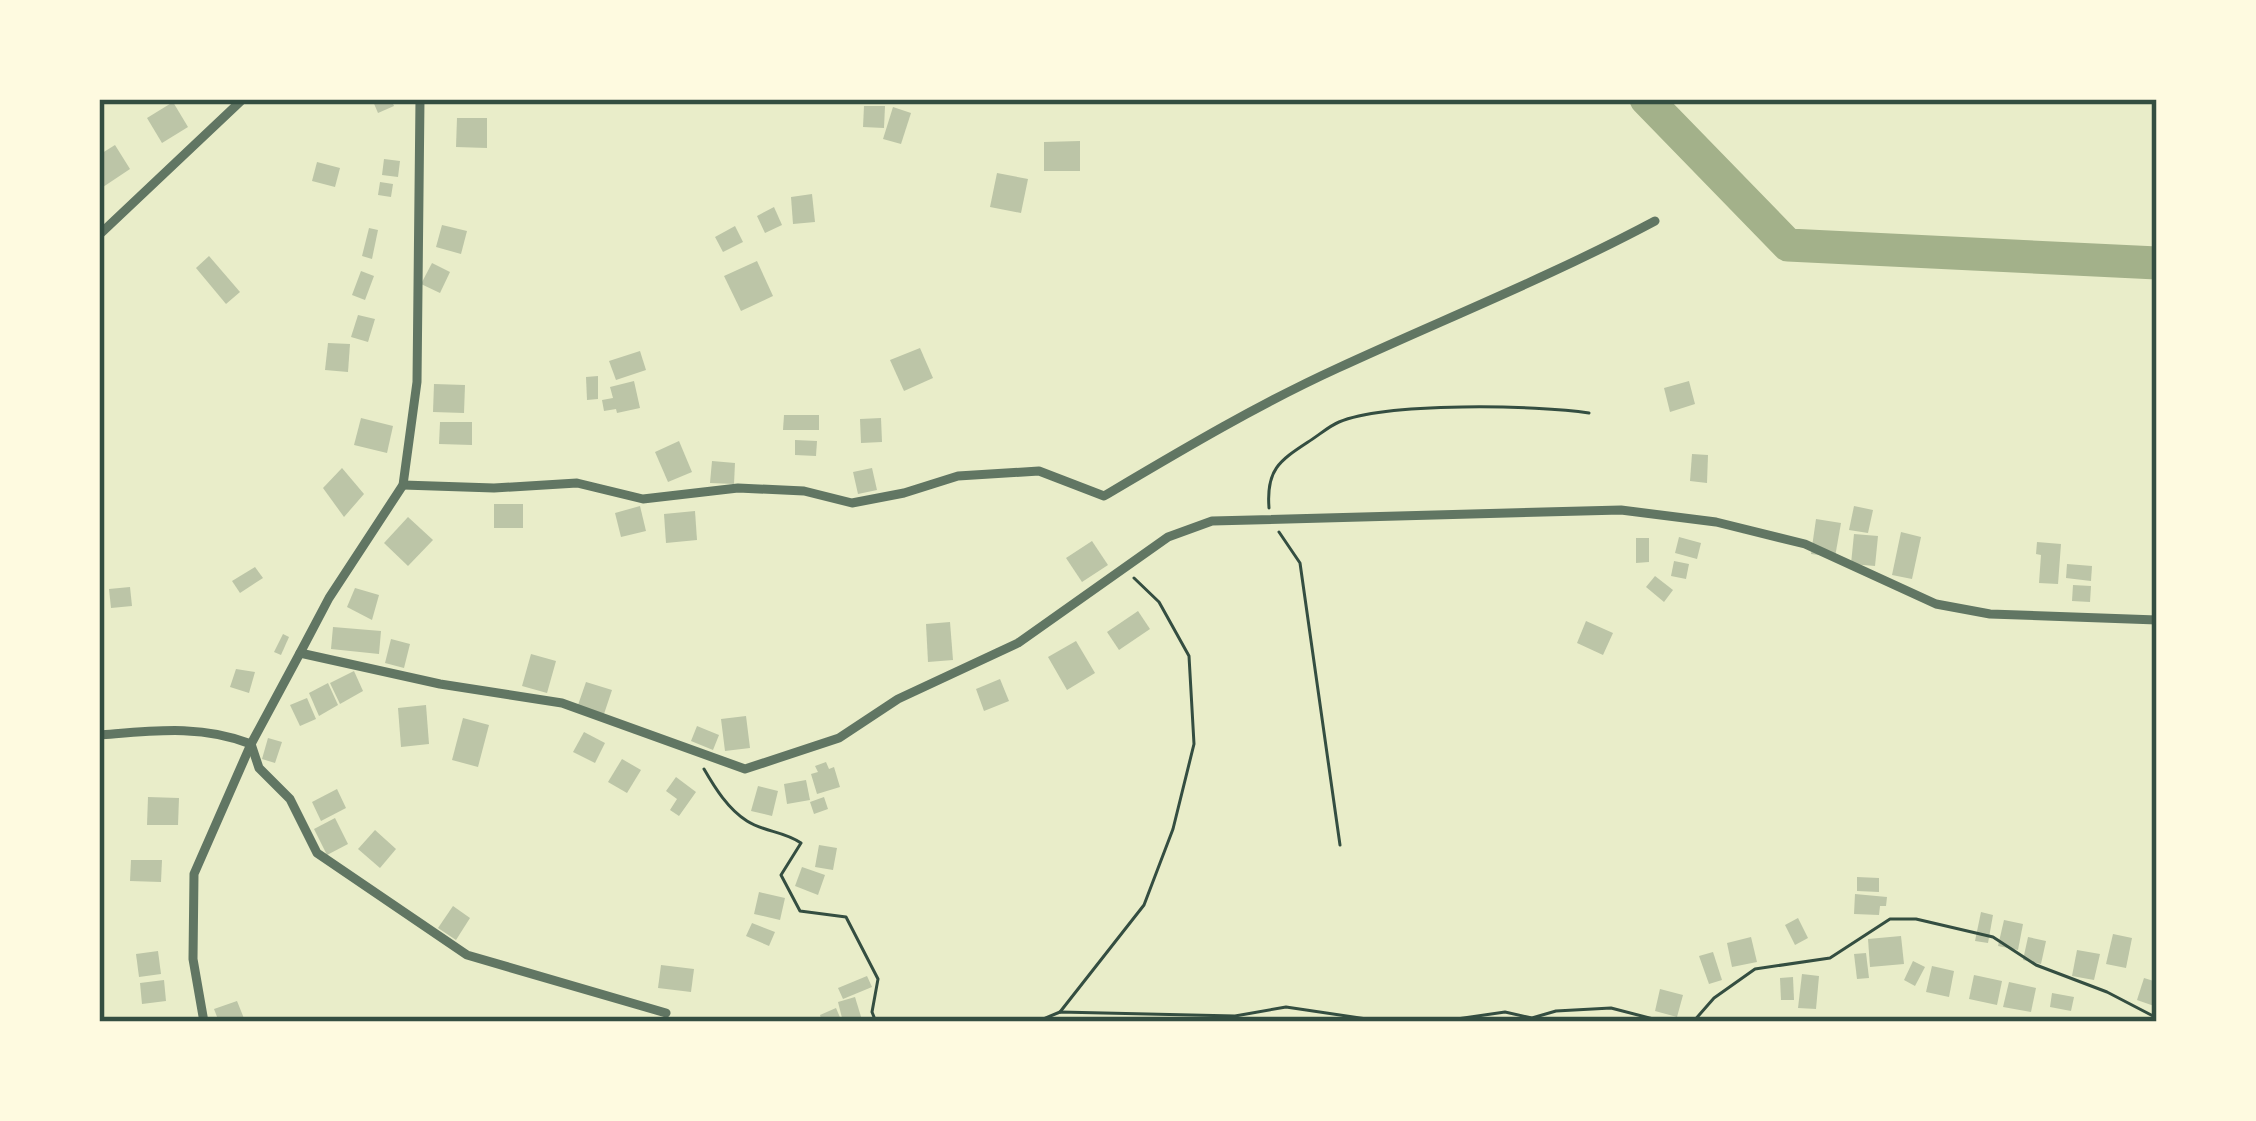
<svg xmlns="http://www.w3.org/2000/svg" width="2256" height="1121" font-family="'Times New Roman',serif">
  <style>
    .lines { fill: none; stroke-linecap: round; stroke-linejoin: round }
    .river { stroke: #a3b18a; stroke-width: 33 }
    .building { fill: #bcc5a7 }
    .path { stroke: #344e41; stroke-width: 3 }
    .minor { stroke: #617663; stroke-width: 9 }
    .neatline { fill: none; stroke: #344e41; stroke-width: 4.5 }
  </style>
  <rect width="100%" height="100%" fill="#e9edc9"/>
  <g class="lines">
    <path class="river" d="M1646,99L1788,245L2157,263"/>
  </g>
  <g class="building">
    <path d="M372,99H391L394,106L378,113Z"/>
    <path d="M173,102L188,127L162,143L147,118Z"/>
    <path d="M864,106H885L884,128L863,127Z"/>
    <path d="M893,107L911,113L901,144L883,139Z"/>
    <path d="M457,118H487V148L456,147Z"/>
    <path d="M1080,141V171H1044V142Z"/>
    <path d="M115,145L130,169L103,187L99,155Z"/>
    <path d="M384,159L400,161L398,177L382,175Z"/>
    <path d="M317,162L340,168L335,187L312,181Z"/>
    <path d="M997,173L1028,179L1021,213L990,207Z"/>
    <path d="M380,182L393,184L391,197L378,195Z"/>
    <path d="M812,194L815,222L793,224L791,197Z"/>
    <path d="M774,207L782,225L765,233L757,216Z"/>
    <path d="M442,225L467,231L461,254L436,247Z"/>
    <path d="M735,226L743,242L723,252L715,237Z"/>
    <path d="M369,228L378,230L372,259L362,256Z"/>
    <path d="M209,256L240,292L226,304L196,268Z"/>
    <path d="M757,261L773,296L741,311L724,276Z"/>
    <path d="M432,263L450,272L440,293L421,284Z"/>
    <path d="M361,271L374,276L365,300L352,295Z"/>
    <path d="M358,315L375,319L368,342L351,337Z"/>
    <path d="M328,343L350,344L348,372L325,370Z"/>
    <path d="M920,348L933,378L904,391L890,360Z"/>
    <path d="M640,351L646,370L616,380L609,361Z"/>
    <path d="M598,376V399L587,400L586,377Z"/>
    <path d="M634,381L640,408L617,413L616,409L604,411L602,400L613,398L610,387Z"/>
    <path d="M1689,381L1695,404L1670,412L1664,388Z"/>
    <path d="M434,384L465,385L464,413L433,412Z"/>
    <path d="M784,415H819V430H783Z"/>
    <path d="M361,418L393,426L387,453L354,445Z"/>
    <path d="M881,418L882,442L861,443L860,419Z"/>
    <path d="M440,422H472V445L439,444Z"/>
    <path d="M795,440L817,441L816,456L795,455Z"/>
    <path d="M679,441L692,472L668,482L655,452Z"/>
    <path d="M1692,454L1708,455L1707,483L1690,481Z"/>
    <path d="M712,461L735,463L734,484L710,483Z"/>
    <path d="M342,468L364,494L344,517L323,488Z"/>
    <path d="M872,468L877,490L858,494L853,472Z"/>
    <rect x="494" y="504" width="29" height="24"/>
    <path d="M640,506L646,531L621,537L615,513Z"/>
    <path d="M1854,506L1873,510L1868,533L1849,530Z"/>
    <path d="M695,511L697,540L666,543L664,514Z"/>
    <path d="M408,517L433,540L408,566L384,543Z"/>
    <path d="M1816,519L1841,523L1835,557L1811,554Z"/>
    <path d="M1901,532L1921,537L1912,579L1892,575Z"/>
    <path d="M1854,534L1878,536L1875,566L1851,564Z"/>
    <path d="M1679,537L1701,543L1697,559L1675,553Z"/>
    <path d="M1636,538H1649V562L1636,563Z"/>
    <path d="M1092,541L1108,565L1082,582L1066,558Z"/>
    <path d="M2037,542L2061,544L2058,584L2039,583L2041,555L2036,554Z"/>
    <path d="M1674,561L1689,564L1686,579L1671,576Z"/>
    <path d="M2067,564L2092,566L2091,581L2066,578Z"/>
    <path d="M255,567L263,578L240,593L232,581Z"/>
    <path d="M1655,576L1673,590L1664,602L1646,587Z"/>
    <path d="M2073,585L2091,586L2090,602L2072,601Z"/>
    <path d="M130,587L132,606L111,608L109,589Z"/>
    <path d="M355,588L379,595L372,620L347,607Z"/>
    <path d="M1138,611L1150,629L1119,650L1107,632Z"/>
    <path d="M1586,621L1613,633L1603,655L1577,643Z"/>
    <path d="M950,622L953,660L928,662L926,624Z"/>
    <path d="M333,627L381,631L379,654L331,649Z"/>
    <path d="M283,634L289,637L281,655L274,652Z"/>
    <path d="M391,639L410,644L404,668L385,663Z"/>
    <path d="M1076,641L1095,673L1067,690L1048,657Z"/>
    <path d="M531,654L556,661L547,693L522,686Z"/>
    <path d="M236,669L255,672L249,693L230,687Z"/>
    <path d="M354,671L363,691L340,704L330,683Z"/>
    <path d="M1000,679L1009,701L984,711L976,689Z"/>
    <path d="M586,682L612,690L604,714L578,705Z"/>
    <path d="M328,683L338,705L319,716L309,693Z"/>
    <path d="M307,698L316,719L300,726L290,705Z"/>
    <path d="M426,705L429,744L401,747L398,708Z"/>
    <path d="M746,716L750,748L725,751L721,719Z"/>
    <path d="M463,718L489,725L478,767L452,760Z"/>
    <path d="M697,726L719,735L713,750L691,741Z"/>
    <path d="M584,732L605,743L595,763L573,752Z"/>
    <path d="M268,738L282,742L275,763L262,759Z"/>
    <path d="M622,759L641,770L627,793L608,782Z"/>
    <path d="M826,762L829,769L834,767L840,787L817,794L811,774L818,772L815,766Z"/>
    <path d="M676,777L696,792L679,816L670,810L677,799L666,791Z"/>
    <path d="M806,780L810,800L787,804L784,784Z"/>
    <path d="M758,786L778,791L772,816L751,811Z"/>
    <path d="M337,789L346,808L321,821L312,802Z"/>
    <path d="M148,797L179,798L178,825H147Z"/>
    <path d="M824,797L828,809L814,814L810,802Z"/>
    <path d="M335,818L348,844L327,855L314,829Z"/>
    <path d="M375,830L396,849L380,868L358,849Z"/>
    <path d="M819,845L837,848L833,870L815,867Z"/>
    <path d="M131,860H162L161,882L130,881Z"/>
    <path d="M802,867L825,875L818,895L795,886Z"/>
    <path d="M1857,877L1879,878V892L1857,891Z"/>
    <path d="M759,892L785,898L780,920L754,914Z"/>
    <path d="M1855,894L1887,897L1886,906H1880L1879,915L1854,914Z"/>
    <path d="M453,906L470,918L456,940L438,928Z"/>
    <path d="M1981,912L1993,915L1988,943L1975,941Z"/>
    <path d="M1798,918L1808,938L1795,945L1785,925Z"/>
    <path d="M2004,920L2023,924L2018,950L1998,946Z"/>
    <path d="M752,923L775,932L769,946L746,936Z"/>
    <path d="M2113,934L2132,938L2126,968L2106,964Z"/>
    <path d="M1901,936L1904,964L1870,967L1868,939Z"/>
    <path d="M1751,937L1757,962L1732,967L1727,943Z"/>
    <path d="M2028,937L2046,941L2041,964L2023,960Z"/>
    <path d="M2077,950L2100,954L2094,980L2072,976Z"/>
    <path d="M158,951L161,974L139,977L136,954Z"/>
    <path d="M1713,952L1722,980L1709,984L1699,956Z"/>
    <path d="M1866,953L1869,978L1857,979L1854,954Z"/>
    <path d="M1913,961L1925,967L1915,986L1904,980Z"/>
    <path d="M661,965L694,969L691,992L658,988Z"/>
    <path d="M1932,966L1954,971L1949,997L1926,992Z"/>
    <path d="M1802,974L1819,976L1816,1009L1798,1008Z"/>
    <path d="M1974,975L2002,981L1997,1005L1969,999Z"/>
    <path d="M867,976L872,987L843,999L838,988Z"/>
    <path d="M1793,977L1794,1000H1781L1780,978Z"/>
    <path d="M2144,978L2157,982V1007L2137,1000Z"/>
    <path d="M164,980L166,1001L142,1004L140,983Z"/>
    <path d="M2009,982L2036,988L2031,1012L2003,1007Z"/>
    <path d="M1660,989L1683,995L1677,1017L1655,1011Z"/>
    <path d="M2052,993L2074,997L2071,1011L2050,1007Z"/>
    <path d="M855,997L862,1020L843,1022L838,1002Z"/>
    <path d="M237,1001L245,1021L219,1022L214,1009Z"/>
    <path d="M836,1008L842,1022H822L820,1015Z"/>
  </g>
  <g class="lines">
    <g class="path">
      <path d="M1269,508C1266,470 1279,461 1308,442C1318,436 1329,426 1339,422C1386,402 1538,405 1589,413"/>
      <path d="M1279,532L1300,563L1340,845"/>
      <path d="M704,769C715,788 728,809 747,821C764,832 784,831 801,843L781,875L800,911L846,917L878,979L872,1012L876,1022"/>
      <path d="M1060,1012L1144,905L1173,829L1194,744L1189,656L1159,602L1134,578"/>
      <path d="M1036,1022L1060,1012L1235,1016L1286,1007L1387,1022"/>
      <path d="M1436,1022L1505,1012L1532,1018L1556,1011L1611,1008L1665,1022"/>
      <path d="M1693,1022L1714,998L1755,969L1830,958L1890,919H1916L1993,937L2036,965L2107,992L2157,1018"/>
    </g>
    <g class="minor">
      <path d="M99,235L243,99"/>
      <path d="M403,485L494,488L577,483L643,499L738,488L804,491L852,503L904,493L958,476L1039,471L1104,496C1180,451 1257,405 1338,368C1444,319 1552,276 1655,221"/>
      <path d="M300,653L440,684L562,703L745,769L839,738L898,699L1018,643L1168,537L1212,521L1621,510L1716,522L1805,544L1936,604L1990,614L2157,620"/>
      <path d="M99,735C151,731 201,724 251,744"/>
      <path d="M251,744L259,768L290,799L317,853L467,955L666,1013"/>
      <path d="M204,1022L193,959L194,874L251,744L300,653L329,598L403,485L417,382L420,99"/>
    </g>
  </g>
  <rect width="2256" height="1121" fill="none" stroke="#fefae0" stroke-width="204"/>
  <rect x="102" y="102" width="2052" height="917" class="neatline"/>
</svg>
